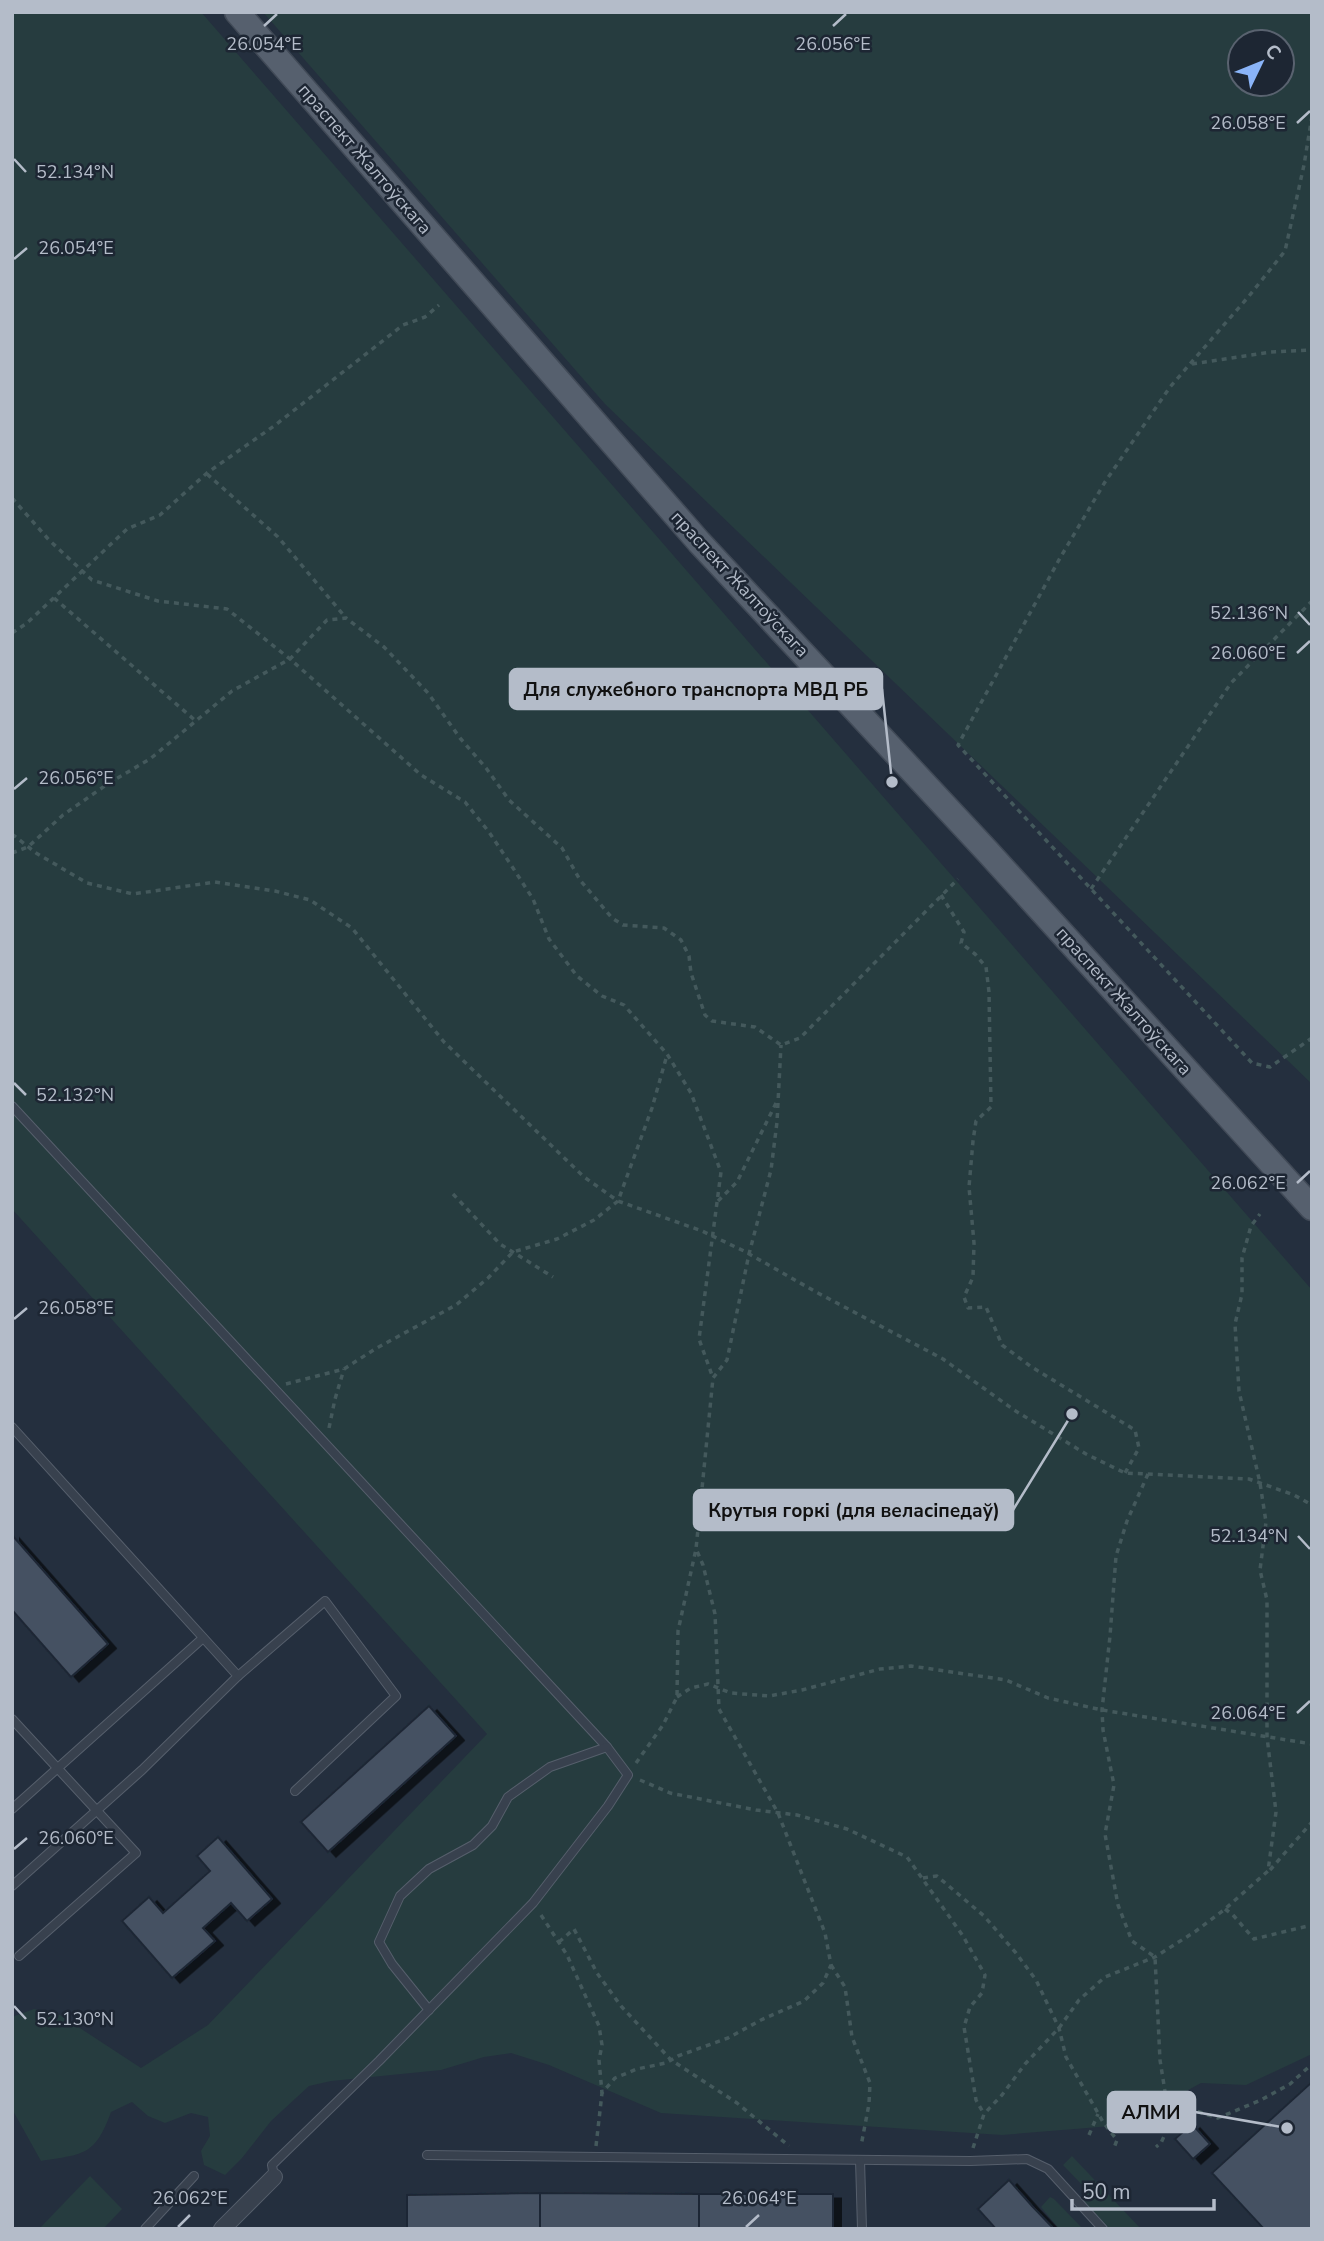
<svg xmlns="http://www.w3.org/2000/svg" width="1324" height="2241" font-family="'Nunito Sans',sans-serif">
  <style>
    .green { fill: #263c3f; fill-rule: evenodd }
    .building { fill: #455162; stroke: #1f2835; stroke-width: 2; filter: url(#shadow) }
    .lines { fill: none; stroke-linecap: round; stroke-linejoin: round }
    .lane-casing { stroke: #565f6c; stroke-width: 10 }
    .street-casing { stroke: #565f6c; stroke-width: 18 }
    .primary-casing { stroke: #414a57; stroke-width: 27 }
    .path { stroke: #44595c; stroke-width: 3.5; stroke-dasharray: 5 5; stroke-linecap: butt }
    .lane { stroke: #38414e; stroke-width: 8 }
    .street { stroke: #38414e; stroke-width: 16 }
    .primary { stroke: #56606e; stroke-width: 24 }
    .ticks { fill: none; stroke: #b4bcc9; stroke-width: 2.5 }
    .labels { text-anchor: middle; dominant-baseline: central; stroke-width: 5; stroke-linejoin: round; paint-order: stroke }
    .street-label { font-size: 18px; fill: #b4bcc9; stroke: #1d2633 }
    .ticks-label { font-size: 18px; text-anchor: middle; fill: #b4bcc9; stroke: #1d2633; stroke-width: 5; stroke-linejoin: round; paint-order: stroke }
    .leader { fill: none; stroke: #b4bcc9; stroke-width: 2.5 }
    .callout-dot { fill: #b4bcc9; stroke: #1d2633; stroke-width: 2.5 }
    .callout { fill: #b4bcc9; stroke: #b4bcc9; stroke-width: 2.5 }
    .callout-label { font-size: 19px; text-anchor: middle; font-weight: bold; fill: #111 }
  </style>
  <defs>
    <filter id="shadow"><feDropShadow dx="8" dy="4.5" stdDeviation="0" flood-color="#0009"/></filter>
  </defs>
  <rect width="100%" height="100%" fill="#242f3e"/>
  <g class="green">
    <path d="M12,12H201L1312,1290V2054L1246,2085L1201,2083L1124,2125L1002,2135L661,2113L549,2065L511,2053L484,2057L441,2070L331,2081L309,2086L271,2121L242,2158L225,2175L204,2165L201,2151L210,2136L208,2117L191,2113L165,2123L148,2116L132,2102L111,2112C95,2156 84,2154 41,2161L12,2109V2017L34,2009L60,2015L141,2068L208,2025L487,1734L12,1209Z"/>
    <path d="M263,12H1312V1084L605,404ZM1240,42H1282V84H1240Z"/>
    <path d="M1072,2156L1141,2229H1110L1081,2198L1088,2191L1063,2165Z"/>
    <path d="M90,2176L122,2209L103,2229H39Z"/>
    <path d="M1050,2197L1054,2199L1083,2229H1059L1041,2207Z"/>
  </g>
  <g class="building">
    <path d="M12,1535L108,1644L71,1677L12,1610Z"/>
    <path d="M429,1706L456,1736L328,1852L301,1822Z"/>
    <path d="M218,1837L272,1899L247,1921L231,1903L203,1928L215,1941L172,1978L122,1921L149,1897L163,1913L210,1871L197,1856Z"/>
    <path d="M1312,2082V2227L1309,2229H1264L1212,2173Z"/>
    <path d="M1192,2124L1210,2144L1193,2159L1175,2139Z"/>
    <path d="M1009,2180L1032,2206L1054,2229H996L978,2209Z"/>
    <path d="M540,2193V2229H407V2195Z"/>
    <path d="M540,2193L699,2194V2229H540Z"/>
    <rect x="699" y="2194" width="134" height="35"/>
  </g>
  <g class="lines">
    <defs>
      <g id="lane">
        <path d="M12,1106L607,1747L628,1775L608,1806L533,1903L379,2061L272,2165L274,2177"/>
        <path d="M12,1427L238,1676L142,1770L12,1886"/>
        <path d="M238,1676L325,1601L396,1696L295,1791"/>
        <path d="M12,1719L136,1853L19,1956"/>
        <path d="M12,1809L203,1638"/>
        <path d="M429,2010L392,1964L379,1942L400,1896L429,1869L473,1845L492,1826L508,1797L550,1767L607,1747"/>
        <path d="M427,2155L970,2161L1027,2159L1048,2169L1103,2229"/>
        <path d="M860,2160L862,2229"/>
        <path d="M145,2229L194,2176"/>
      </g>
      <path id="street" d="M222,2229L274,2177"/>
      <path id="primary" d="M237,12L699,542L987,851L1312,1208"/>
    </defs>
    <use href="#lane" class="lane-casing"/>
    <use href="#street" class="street-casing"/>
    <use href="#primary" class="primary-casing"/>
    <g class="path">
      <path d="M1312,116L1304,165L1285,251L1249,296L1170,387L1105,482L1060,558L958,745L1252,1063L1270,1067L1312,1038"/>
      <path d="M1192,364L1271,352L1312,350"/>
      <path d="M207,474L278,537L346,618"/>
      <path d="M12,498L49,540L92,580L158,601L227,609L290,659L421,775L465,802L489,832L513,868L533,899L549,939L577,976L602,996L624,1005L667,1054L691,1093L721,1172L699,1339L713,1378"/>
      <path d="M54,598L197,722"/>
      <path d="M12,633L27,623L127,529L160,515L207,473L274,426L403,325L425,317L439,305"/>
      <path d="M12,834L36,853L87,883L133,894L215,882L275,891L310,900L352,928L444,1042L584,1177L618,1201L702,1231L744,1251L816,1292L943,1359L1014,1410L1086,1454L1125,1473L1249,1479L1294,1495L1312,1505"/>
      <path d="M12,853L28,847L63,815L109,783L150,759L232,691L290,659L327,620L346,618L384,647L428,693L460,738L486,768L509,800L562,848L580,880L612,918L623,925L664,928L681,940L689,956L691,973L705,1015L712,1021L755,1027L781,1045L800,1038L958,879"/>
      <path d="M1091,889L1231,683L1312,601"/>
      <path d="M941,895L964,932L961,943L975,954L986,967L989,992L991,1107L976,1121L973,1141L969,1187L974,1243L973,1277L964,1297L968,1308L986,1307L1002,1345L1030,1366L1135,1430L1139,1448L1125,1473"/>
      <path d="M453,1194L500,1244L553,1277"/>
      <path d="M718,1201L737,1182L777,1101"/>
      <path d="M286,1384L344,1369L375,1349L456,1305L488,1278L513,1252L557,1239L594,1220L618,1201L652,1108L667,1055"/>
      <path d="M329,1428L335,1399L344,1369"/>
      <path d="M1148,1474L1127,1521L1116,1556L1110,1636L1102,1710L1103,1730L1114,1785L1105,1834L1118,1905L1132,1941L1155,1957L1160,2060L1170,2123L1161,2143L1156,2147"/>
      <path d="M677,1697L691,1688L708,1684L731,1693L769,1696L802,1690L880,1669L911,1666L1006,1680L1048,1698L1102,1710L1312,1744"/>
      <path d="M636,1763L663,1725L677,1697L678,1631L696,1549L713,1378L727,1360L749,1254L771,1170L777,1122L781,1045"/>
      <path d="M640,1780L670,1793L756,1810L797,1815L847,1829L907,1857L963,1936L985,1975L982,1993L970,2007L964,2027L976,2100L984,2114"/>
      <path d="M1270,1870L1312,1822"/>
      <path d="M923,1878L937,1876L984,1916L1016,1953L1036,1980L1059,2028L1066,2057L1103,2122L1117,2140L1114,2148"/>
      <path d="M1225,1909L1233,1915L1254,1939L1312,1925"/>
      <path d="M541,1915L567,1955L599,2026L602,2045L599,2060L602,2093"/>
      <path d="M559,1942L574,1929L597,1973L621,2006L671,2060L737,2103L789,2146"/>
      <path d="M831,1965L845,1987L852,2037L870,2083L869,2104L861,2146"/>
      <path d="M1168,2113L1193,2110L1218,2118L1261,2100L1290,2084L1312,2064"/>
      <path d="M1089,2135L1098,2114"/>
      <path d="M596,2146L602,2093L615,2078L637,2069L666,2063L678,2056L728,2038L761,2020L804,2001L823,1983L831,1965L825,1933L778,1813L719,1709L715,1614L703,1565L697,1551"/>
      <path d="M973,2148L984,2114L1002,2095L1025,2064L1059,2028L1079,2000L1105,1977L1155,1957L1196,1931L1225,1909L1268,1871L1276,1812L1267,1737V1600L1260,1570L1266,1522L1260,1483L1239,1391L1235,1324L1242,1294V1258L1251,1226L1260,1214"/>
    </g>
    <use href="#lane" class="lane"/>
    <use href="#street" class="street"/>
    <use href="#primary" class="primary"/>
  </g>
  <path class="ticks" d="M264,26L277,14M833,26L846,14M1297,123L1310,111M14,159L26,172M14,259L27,248M1298,612L1310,625M1297,653L1310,641M14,789L27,778M14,1083L26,1095M1297,1183L1310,1171M14,1319L27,1308M1298,1536L1310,1549M1297,1713L1310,1701M14,1849L27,1838M14,2006L26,2019M178,2227L190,2215M746,2227L759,2215"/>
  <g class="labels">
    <g class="street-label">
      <text transform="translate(365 159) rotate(49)">праспект Жалтоўскага</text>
      <text transform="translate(740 584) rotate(47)">праспект Жалтоўскага</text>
      <text transform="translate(1124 1001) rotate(48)">праспект Жалтоўскага</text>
    </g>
  </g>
  <g class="ticks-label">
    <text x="264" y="50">26.054°E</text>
    <text x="833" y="50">26.056°E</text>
    <text x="1248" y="129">26.058°E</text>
    <text x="75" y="178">52.134°N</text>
    <text x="76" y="254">26.054°E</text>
    <text x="1249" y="619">52.136°N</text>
    <text x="1248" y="659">26.060°E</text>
    <text x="76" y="784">26.056°E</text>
    <text x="75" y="1101">52.132°N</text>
    <text x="1248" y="1189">26.062°E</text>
    <text x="76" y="1314">26.058°E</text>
    <text x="1249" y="1542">52.134°N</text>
    <text x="1248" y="1719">26.064°E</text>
    <text x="76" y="1844">26.060°E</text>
    <text x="75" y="2025">52.130°N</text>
    <text x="190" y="2204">26.062°E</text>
    <text x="759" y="2204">26.064°E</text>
  </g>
  <path class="leader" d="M892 782L882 689M1072 1414L1013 1510M1287 2128L1195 2112"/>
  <g class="callout-dot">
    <circle cx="892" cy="782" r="7"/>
    <circle cx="1072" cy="1414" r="7"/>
    <circle cx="1287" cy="2128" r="7"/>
  </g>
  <g class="callout">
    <rect x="510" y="669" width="372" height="40" rx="7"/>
    <rect x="694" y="1490" width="319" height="40" rx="7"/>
    <rect x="1108" y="2092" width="87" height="40" rx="7"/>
  </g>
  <g class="callout-label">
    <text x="696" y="696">Для служебного транспорта МВД РБ</text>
    <text x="854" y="1517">Крутыя горкі (для веласіпедаў)</text>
    <text x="1151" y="2119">АЛМИ</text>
  </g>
  <rect width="1324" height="2241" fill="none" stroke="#b4bcc9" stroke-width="28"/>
  <g transform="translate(1261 63) rotate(47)"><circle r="33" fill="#1d2633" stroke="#59626f" stroke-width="2"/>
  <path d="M0-5L12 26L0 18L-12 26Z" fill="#8ab4f8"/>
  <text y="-10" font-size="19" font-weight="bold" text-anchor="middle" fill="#b4bcc9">С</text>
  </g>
  <path d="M1072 2199v10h142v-10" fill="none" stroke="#b4bcc9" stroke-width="3.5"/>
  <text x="1082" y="2199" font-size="21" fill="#b4bcc9" stroke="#1d2633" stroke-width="5" paint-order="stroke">50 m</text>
</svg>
